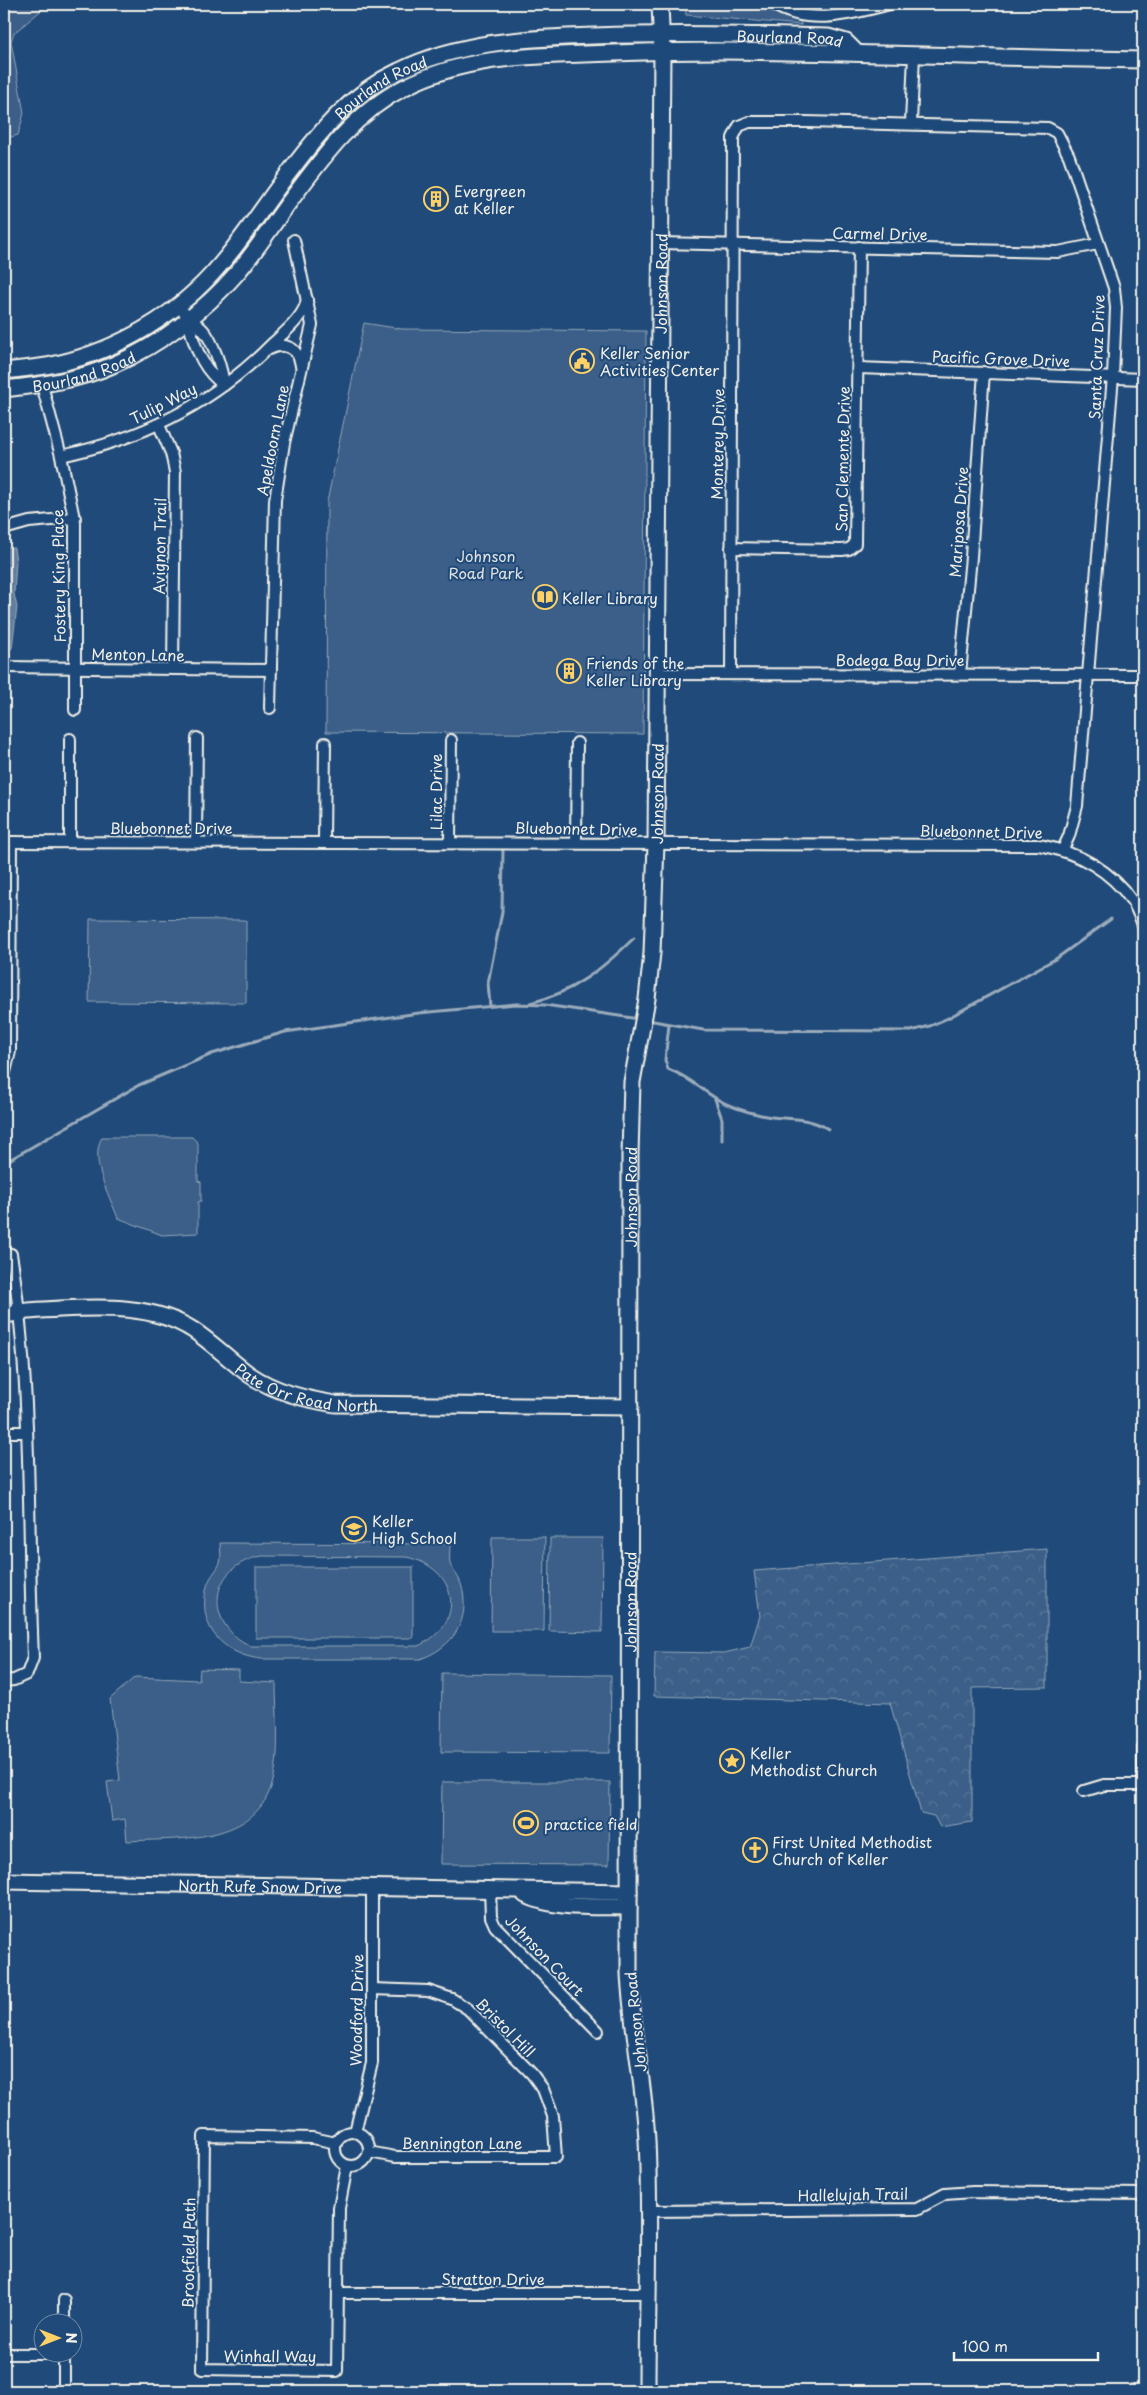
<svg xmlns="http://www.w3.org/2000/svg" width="1147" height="2395" font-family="'Playpen Sans',sans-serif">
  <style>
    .forest { fill: url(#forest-crowns); stroke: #97a8b8 }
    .park { fill: #3a5f88; stroke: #97a8b8; fill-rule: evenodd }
    .water { fill: url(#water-ripples); stroke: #9cacbb }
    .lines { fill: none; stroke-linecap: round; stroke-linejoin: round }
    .stream { stroke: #9cacbb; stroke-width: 3 }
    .street-casing { stroke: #f4f1e8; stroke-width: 14 }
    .secondary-casing { stroke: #f4f1e8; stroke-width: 19 }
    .street { stroke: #1f4a7a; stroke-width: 10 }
    .secondary { stroke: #1f4a7a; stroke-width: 15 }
    .labels { text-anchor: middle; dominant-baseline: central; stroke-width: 4; stroke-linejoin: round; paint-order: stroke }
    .street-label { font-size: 15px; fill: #f4f1e8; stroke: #1f4a7a }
    .poi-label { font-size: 15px; fill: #f4f1e8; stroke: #1f4a7a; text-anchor: start }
    .park-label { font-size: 15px; fill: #e1e2de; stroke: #1f4a7a }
  </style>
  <defs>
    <pattern id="forest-crowns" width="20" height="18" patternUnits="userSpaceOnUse" patternTransform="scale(1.25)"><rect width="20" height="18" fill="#3a5f88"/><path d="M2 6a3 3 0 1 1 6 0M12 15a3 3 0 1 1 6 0" fill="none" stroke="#577699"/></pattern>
    <pattern id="water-ripples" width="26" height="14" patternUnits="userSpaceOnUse" patternTransform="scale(1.25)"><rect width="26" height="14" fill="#627e9d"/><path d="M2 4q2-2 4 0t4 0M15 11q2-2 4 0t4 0" fill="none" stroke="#58687a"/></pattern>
  </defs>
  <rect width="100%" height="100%" fill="#1f4a7a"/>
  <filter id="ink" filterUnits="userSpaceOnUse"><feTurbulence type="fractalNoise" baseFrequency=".02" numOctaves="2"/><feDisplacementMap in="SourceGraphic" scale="10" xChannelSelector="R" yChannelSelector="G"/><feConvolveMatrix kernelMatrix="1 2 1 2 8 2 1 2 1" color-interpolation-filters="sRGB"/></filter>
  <g filter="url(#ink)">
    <path class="forest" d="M1047,1549V1687L972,1688V1822L940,1827L934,1816L921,1813L890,1703L654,1696L655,1652L724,1653L750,1647L760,1616L754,1571Z"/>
    <g class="park">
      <path d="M4,4H49L14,33L11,41L24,113L18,135L4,139Z"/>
      <path d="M685,4H799L801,25L686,15Z"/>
      <path d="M364,323L402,329L646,331L643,734L326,732L327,502Z"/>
      <path d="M90,919L246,920V1003L89,1002Z"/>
      <path d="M102,1137H192L198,1143V1181L201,1182V1201L198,1202V1233L162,1235L118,1218C109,1195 89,1160 102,1137Z"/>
      <path d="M492,1537H545L544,1631H491Z"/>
      <path d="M550,1538H603L602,1632L549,1631Z"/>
      <path d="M220,1543L450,1544C450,1550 449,1558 450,1564C452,1570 459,1576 461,1584C472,1619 453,1648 420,1659H261C225,1655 198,1629 206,1590C209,1576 216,1572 220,1563C222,1558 220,1549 220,1543ZM262,1556L406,1557C458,1567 468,1624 418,1646H251C202,1624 209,1565 262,1556Z"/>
      <rect x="256" y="1567" width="157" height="71"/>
      <path d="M200,1669L239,1670V1681L276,1683C276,1712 280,1743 275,1771C264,1845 183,1838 127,1841L125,1819L112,1821L107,1782L120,1780L110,1699L135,1677L199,1680Z"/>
      <path d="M442,1673L611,1675L610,1753L441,1752Z"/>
      <path d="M442,1782H610L609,1865L441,1864Z"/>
    </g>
    <path class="water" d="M4,547L14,548L16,561L14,594L17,607L12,648L4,656Z"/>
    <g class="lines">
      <g class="stream">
        <path d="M4,9L9,4"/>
        <path d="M530,1003C573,993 603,968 634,938"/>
        <path d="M490,1006L488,983L502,912L503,849"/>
        <path d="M648,1020L703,1030L911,1031L930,1026L948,1018L1057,958L1111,919"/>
        <path d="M669,1025L665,1060L668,1069C689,1077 699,1088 717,1099C730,1107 747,1112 761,1115C785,1121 806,1115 828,1129"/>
        <path d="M715,1099L722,1119V1140"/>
        <path d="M4,1163L139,1085L212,1054L285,1032L419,1013L516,1004L545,1005L639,1019"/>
      </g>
      <defs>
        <g id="street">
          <path d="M772,4C810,27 850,14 890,4"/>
          <path d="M911,123L914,55"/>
          <path d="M660,243L1058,252L1098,244"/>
          <path d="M178,306C186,316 195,322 203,330C214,342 222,370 224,385"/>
          <path d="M188,319C193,344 203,371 224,385"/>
          <path d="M269,349C284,341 299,348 301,366"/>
          <path d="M859,368L1143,379"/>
          <path d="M42,385L61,456L75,523V710"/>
          <path d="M159,425L171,453L175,472L173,669"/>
          <path d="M61,456C142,439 214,403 273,343C285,332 305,316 307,299"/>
          <path d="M4,529L29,522L75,518"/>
          <path d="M731,548L842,550L849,549L855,544L859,247"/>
          <path d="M4,667L271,670"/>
          <path d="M656,674L1143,675"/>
          <path d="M731,674L733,138L739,126L749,122H806L1048,128L1057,133L1069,156L1114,288L1116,308L1113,376L1077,806L1069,836L1063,849"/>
          <path d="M960,674L971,557L984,372"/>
          <path d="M270,708L275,500L284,443L312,325L294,240"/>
          <path d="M4,842L1039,845C1077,852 1109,868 1132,901C1137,908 1140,918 1143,925"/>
          <path d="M70,842V739"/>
          <path d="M196,842L197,738"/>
          <path d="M324,842L325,743"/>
          <path d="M576,842L577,743"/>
          <path d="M450,843L451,740"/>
          <path d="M4,1076L10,1051L11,842"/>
          <path d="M4,1432H26"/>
          <path d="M4,1681L14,1680L27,1674L33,1658C27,1523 33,1387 11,1254"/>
          <path d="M1143,1785V1747"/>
          <path d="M1084,1791L1104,1785H1143"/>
          <path d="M490,1890L491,1917L495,1926L598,2031"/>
          <circle cx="352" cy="2149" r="17"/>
          <path d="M355,2132L372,2063V1887"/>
          <path d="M336,2143L313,2138L204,2136L202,2369L337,2371L339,2208L347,2166"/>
          <path d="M369,2152L395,2157H556L553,2116L543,2089L532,2074L468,2009L452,1999L428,1991L372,1989"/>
          <path d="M648,2211L917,2209L945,2194L973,2192L1143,2194"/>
          <path d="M338,2293H648"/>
          <path d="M64,2322V2300"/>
          <path d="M64,2352V2391"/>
          <path d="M4,2354H64"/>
        </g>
        <g id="secondary">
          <path id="s1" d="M4,371C21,369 39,368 56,364C118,351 179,314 220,265C246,235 267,201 291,170C321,130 353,92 399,71C461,41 527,38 594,36C672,33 750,35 828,37L846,42L856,52"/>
          <path id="s2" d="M4,389C41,385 80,380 115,364C161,344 204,311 236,274C257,250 274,222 293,197C325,154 356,112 405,87C461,58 522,56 584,54C629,52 673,51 718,51C860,52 1001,58 1143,60"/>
          <path id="s3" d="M4,1316C22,1310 41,1310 60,1309C104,1307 154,1305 193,1330C213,1343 230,1361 250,1375C275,1392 305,1399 335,1404L630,1407"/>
          <path id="s4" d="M4,1881L629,1892"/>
          <path d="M525,1895C557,1910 594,1906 629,1907"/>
          <path id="s5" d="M647,2391C647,2308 651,2224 647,2140C644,2084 632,2029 629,1974L630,1155L632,1082L647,999L652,953L656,844L662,51L660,4"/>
        </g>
      </defs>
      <use href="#street" class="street-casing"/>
      <use href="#secondary" class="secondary-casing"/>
      <use href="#street" class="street"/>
      <use href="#secondary" class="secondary"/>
    </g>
  </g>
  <defs>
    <symbol id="building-ring" viewBox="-11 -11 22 22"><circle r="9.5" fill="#1f4a7a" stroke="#ffd166" stroke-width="1.5"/><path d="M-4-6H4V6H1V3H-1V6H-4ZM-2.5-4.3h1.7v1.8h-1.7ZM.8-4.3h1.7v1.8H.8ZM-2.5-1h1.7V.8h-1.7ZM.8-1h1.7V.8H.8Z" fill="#ffd166"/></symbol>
    <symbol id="civic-ring" viewBox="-11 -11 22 22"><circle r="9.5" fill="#1f4a7a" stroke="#ffd166" stroke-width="1.5"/><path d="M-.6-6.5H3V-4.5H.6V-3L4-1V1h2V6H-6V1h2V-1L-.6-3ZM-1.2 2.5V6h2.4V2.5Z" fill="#ffd166"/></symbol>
    <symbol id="library-ring" viewBox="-11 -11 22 22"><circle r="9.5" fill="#1f4a7a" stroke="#ffd166" stroke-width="1.5"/><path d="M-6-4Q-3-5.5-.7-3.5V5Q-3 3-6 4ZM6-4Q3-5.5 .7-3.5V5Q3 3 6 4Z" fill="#ffd166"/></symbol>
    <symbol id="school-ring" viewBox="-11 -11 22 22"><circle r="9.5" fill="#1f4a7a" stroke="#ffd166" stroke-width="1.5"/><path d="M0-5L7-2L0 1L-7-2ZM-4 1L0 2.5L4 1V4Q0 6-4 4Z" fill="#ffd166"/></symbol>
    <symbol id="sight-ring" viewBox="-11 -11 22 22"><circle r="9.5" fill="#1f4a7a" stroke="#ffd166" stroke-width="1.5"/><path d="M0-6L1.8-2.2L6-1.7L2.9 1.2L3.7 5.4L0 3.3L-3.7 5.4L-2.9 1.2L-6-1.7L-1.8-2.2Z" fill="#ffd166"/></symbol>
    <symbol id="stadium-ring" viewBox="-11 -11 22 22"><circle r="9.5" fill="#1f4a7a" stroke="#ffd166" stroke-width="1.5"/><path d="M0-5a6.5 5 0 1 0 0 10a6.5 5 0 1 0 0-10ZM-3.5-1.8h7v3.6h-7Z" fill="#ffd166"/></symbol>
    <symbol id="church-ring" viewBox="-11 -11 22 22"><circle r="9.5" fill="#1f4a7a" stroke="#ffd166" stroke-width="1.5"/><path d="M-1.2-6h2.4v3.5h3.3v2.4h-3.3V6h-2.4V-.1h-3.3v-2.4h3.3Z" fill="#ffd166"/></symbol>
  </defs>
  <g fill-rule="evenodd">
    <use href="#building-ring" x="422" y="185" width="28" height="28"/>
    <use href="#civic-ring" x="568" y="347" width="28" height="28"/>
    <use href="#library-ring" x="531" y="583" width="28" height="28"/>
    <use href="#building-ring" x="555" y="657" width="28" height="28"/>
    <use href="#school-ring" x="340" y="1515" width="28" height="28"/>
    <use href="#sight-ring" x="718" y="1747" width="28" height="28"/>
    <use href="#stadium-ring" x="512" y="1809" width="28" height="28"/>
    <use href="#church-ring" x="741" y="1836" width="28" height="28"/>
  </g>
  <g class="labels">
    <g class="street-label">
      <text stroke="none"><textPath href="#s1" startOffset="910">Bourland Road</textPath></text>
      <text stroke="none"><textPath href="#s1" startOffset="490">Bourland Road</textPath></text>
      <text transform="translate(880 233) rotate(1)">Carmel Drive</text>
      <text stroke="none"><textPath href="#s5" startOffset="2110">Johnson Road</textPath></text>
      <text transform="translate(1096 357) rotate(-88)">Santa Cruz Drive</text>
      <text transform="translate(1001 358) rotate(2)">Pacific Grove Drive</text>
      <text stroke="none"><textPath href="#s2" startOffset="82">Bourland Road</textPath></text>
      <text transform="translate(163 403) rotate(-27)">Tulip Way</text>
      <text transform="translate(272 440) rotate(-79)">Apeldoorn Lane</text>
      <text transform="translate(717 444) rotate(-89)">Monterey Drive</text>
      <text transform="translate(842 459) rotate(-89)">San Clemente Drive</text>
      <text transform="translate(958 522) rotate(-86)">Mariposa Drive</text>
      <text transform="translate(159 546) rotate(-89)">Avignon Trail</text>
      <text transform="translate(58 576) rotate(-91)">Fostery King Place</text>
      <text transform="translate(138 654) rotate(1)">Menton Lane</text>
      <text x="900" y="659">Bodega Bay Drive</text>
      <text transform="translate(435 792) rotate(-90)">Lilac Drive</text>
      <text stroke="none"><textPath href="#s5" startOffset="1600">Johnson Road</textPath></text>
      <text x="171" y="827">Bluebonnet Drive</text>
      <text transform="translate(576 828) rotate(1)">Bluebonnet Drive</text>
      <text transform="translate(981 831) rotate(1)">Bluebonnet Drive</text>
      <text stroke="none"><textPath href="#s5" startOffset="1195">Johnson Road</textPath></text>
      <text stroke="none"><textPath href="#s3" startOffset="325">Pate Orr Road North</textPath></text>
      <text stroke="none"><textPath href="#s5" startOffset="790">Johnson Road</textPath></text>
      <text stroke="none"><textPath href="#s4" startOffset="256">North Rufe Snow Drive</textPath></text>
      <text transform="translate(545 1955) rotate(46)">Johnson Court</text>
      <text transform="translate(356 2010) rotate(-89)">Woodford Drive</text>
      <text transform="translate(635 2022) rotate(-96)">Johnson Road</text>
      <text transform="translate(506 2027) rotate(45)">Bristol Hill</text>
      <text x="462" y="2142">Bennington Lane</text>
      <text transform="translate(853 2194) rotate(-1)">Hallelujah Trail</text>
      <text transform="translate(188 2253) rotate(-89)">Brookfield Path</text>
      <text x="493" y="2278">Stratton Drive</text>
      <text x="270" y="2355">Winhall Way</text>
    </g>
    <g class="poi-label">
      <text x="454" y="190">Evergreen<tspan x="454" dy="17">at Keller</tspan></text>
      <text x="600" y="352">Keller Senior<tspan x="600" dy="17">Activities Center</tspan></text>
      <text x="562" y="597">Keller Library</text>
      <text x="586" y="662">Friends of the<tspan x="586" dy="17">Keller Library</tspan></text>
      <text x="372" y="1520">Keller<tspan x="372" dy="17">High School</tspan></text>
      <text x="750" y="1752">Keller<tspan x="750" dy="17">Methodist Church</tspan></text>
      <text x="544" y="1823">practice field</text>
      <text x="772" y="1841">First United Methodist<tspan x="772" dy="17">Church of Keller</tspan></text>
    </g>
    <g class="park-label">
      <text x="486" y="555">Johnson<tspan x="486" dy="17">Road Park</tspan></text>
    </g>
  </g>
  <rect width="1147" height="2395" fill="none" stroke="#1f4a7a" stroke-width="20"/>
  <rect x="10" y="10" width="1127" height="2375" fill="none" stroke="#f4f1e8" stroke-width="2" filter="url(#ink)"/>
  <g transform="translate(58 2338) rotate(90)"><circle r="24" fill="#1f4a7a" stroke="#748da6"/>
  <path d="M0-4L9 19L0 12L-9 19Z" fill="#ffd166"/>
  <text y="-8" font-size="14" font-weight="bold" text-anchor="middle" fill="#f4f1e8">N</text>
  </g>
  <path d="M954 2352v8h144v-8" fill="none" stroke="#f4f1e8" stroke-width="2.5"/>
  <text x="962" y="2352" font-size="15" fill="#f4f1e8" stroke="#1f4a7a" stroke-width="4" paint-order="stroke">100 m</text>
</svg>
